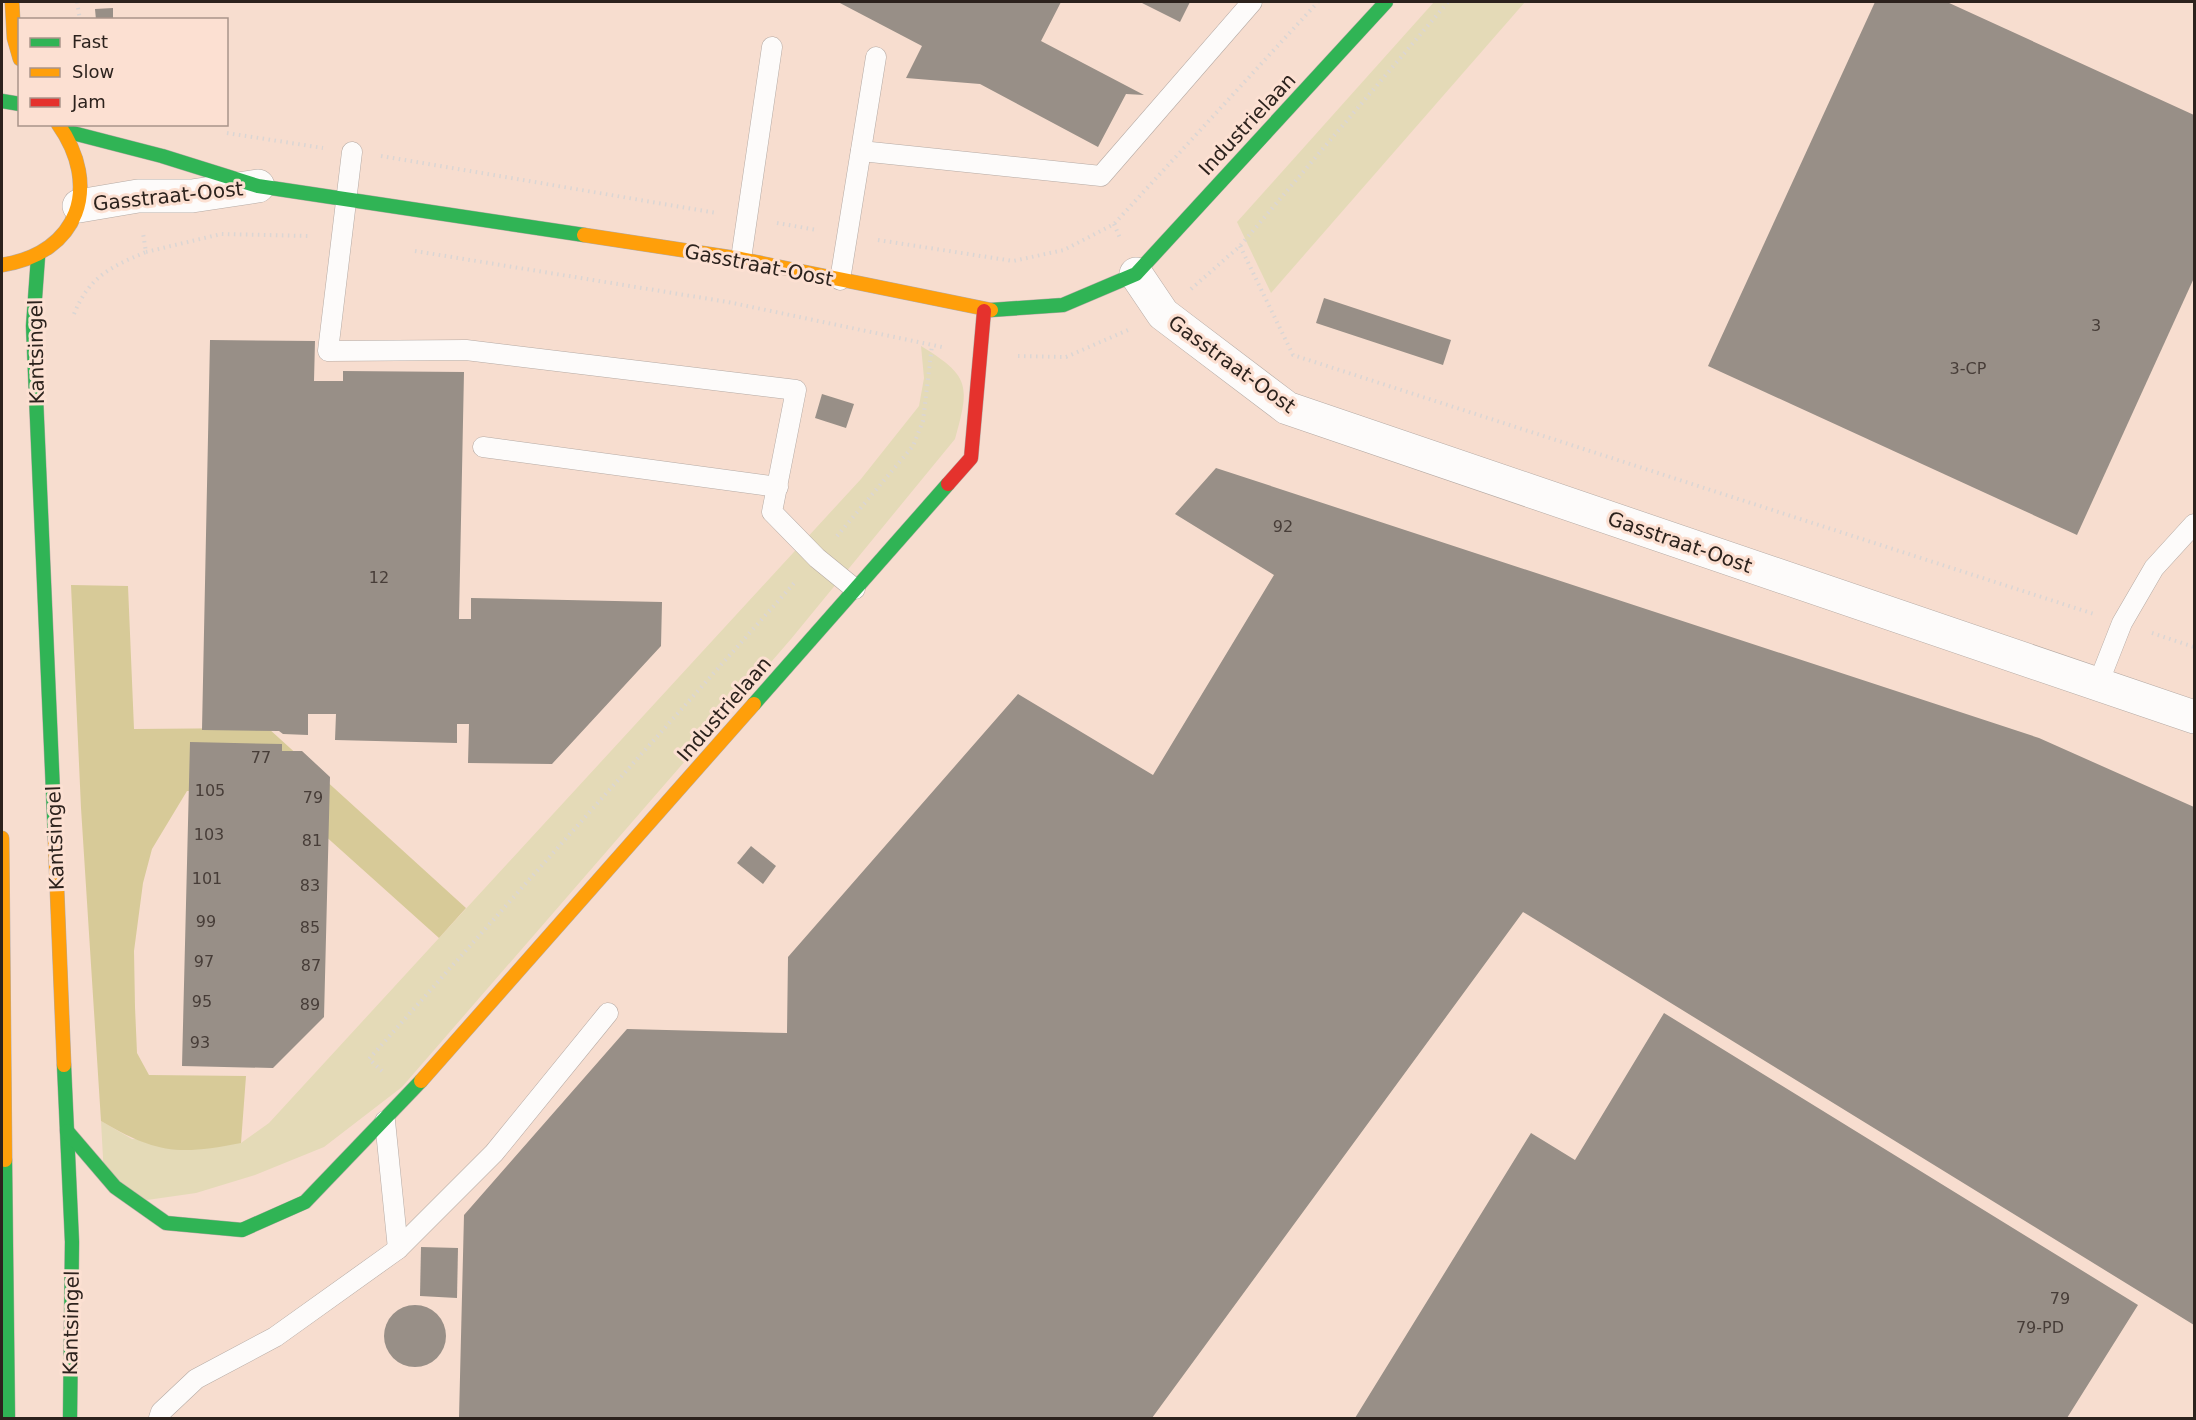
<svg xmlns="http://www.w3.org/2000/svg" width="2196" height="1420" font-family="'DejaVu Sans',sans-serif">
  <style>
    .built { fill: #f7ddcf; fill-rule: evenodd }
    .green { fill: #e4dab7 }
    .forest { fill: #d7ca98 }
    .building { fill: #988f87 }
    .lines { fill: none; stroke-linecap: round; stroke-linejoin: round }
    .lane-casing { stroke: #b5aaa4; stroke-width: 21 }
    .street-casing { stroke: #b5aaa4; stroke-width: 34 }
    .fast-casing { stroke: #b5aaa4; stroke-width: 15 }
    .slow-casing { stroke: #b5aaa4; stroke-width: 15 }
    .jam-casing { stroke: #b5aaa4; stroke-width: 15 }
    .path { stroke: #dbd6d4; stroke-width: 4; stroke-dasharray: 1.5 4.5; stroke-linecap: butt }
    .lane { stroke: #fdfbfa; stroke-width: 20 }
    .street { stroke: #fdfbfa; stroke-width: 33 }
    .fast { stroke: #30b455; stroke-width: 14 }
    .slow { stroke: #ff9f0a; stroke-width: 14 }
    .jam { stroke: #e5322d; stroke-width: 14 }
    .labels { text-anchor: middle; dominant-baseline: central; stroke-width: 6; stroke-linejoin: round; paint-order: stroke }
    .number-label { font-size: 16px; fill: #473d38 }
    .street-label { font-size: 20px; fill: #2c221d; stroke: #fce0d2 }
  </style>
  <rect width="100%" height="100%" fill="#f2e4dc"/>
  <path class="built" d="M2,2H2194V1418H2ZM20,20H226V124H20Z"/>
  <g class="green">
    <path d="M1434,2H1525L1271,293L1237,222Z"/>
    <path d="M921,346C970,376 970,385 955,439L791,639L402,1087L324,1147L255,1175L196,1193L147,1200L104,1176L101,1121L132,1139L241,1143L269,1123L861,479L919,406L924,378Z"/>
  </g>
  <path class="forest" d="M71,585L128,586L134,729L268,728L466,908L439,938L274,790L187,791L152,849L143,883L134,951L135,1007L137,1053L149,1075L246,1076L241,1143C179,1155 157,1154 101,1121L81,808Z"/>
  <g class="building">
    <path d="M838,2H1061L1041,41L1144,95L1126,94L1098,147L980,84L906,78L922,46Z"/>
    <path d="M1140,2H1190L1180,22Z"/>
    <path d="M1875,2H1947L2194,115V278L2077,535L1708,366Z"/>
    <path d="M113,8V20H96L95,9Z"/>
    <path d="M1324,298L1451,340L1443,365L1316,323Z"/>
    <path d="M210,340L315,341L314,381H343V371L464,372L459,619H471V598L662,602L661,646L552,764L468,763L469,724H457V743L335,740L336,714H308V735L283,734L279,731L202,730Z"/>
    <path d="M822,394L854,404L846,428L815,418Z"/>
    <path d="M1216,468L2039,738L2194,807V1325L1523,912L1152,1418H459L464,1215L627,1029L787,1033L788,957L1018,694L1153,775L1274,575L1175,514Z"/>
    <path d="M190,742L282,744V751H302L330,777L324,1017L273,1068L182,1066Z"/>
    <path d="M751,846L776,866L763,884L737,863Z"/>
    <path d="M1664,1013L2138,1305L2067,1418H1355L1531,1133L1575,1160Z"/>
    <path d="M421,1247L458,1248L457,1298L420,1296Z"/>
    <circle cx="415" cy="1336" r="31"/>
  </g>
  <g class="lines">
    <defs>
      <g id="lane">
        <path d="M861,151L1101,176L1252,2"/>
        <path d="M352,152L328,351L466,350L796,390L772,512L817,558L855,589"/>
        <path d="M741,259L772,47"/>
        <path d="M840,280L876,57"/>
        <path d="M483,447L778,487"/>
        <path d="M2098,684L2122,623L2154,568L2194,524"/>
        <path d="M385,1121L398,1249"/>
        <path d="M159,1418L161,1412L196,1379L275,1337L398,1249L494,1153L608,1013"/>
      </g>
      <g id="street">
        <path d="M79,206L138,196H192L258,186"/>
        <path d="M1136,274L1163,314L1287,408L2194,717"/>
      </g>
      <g id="fast">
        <path d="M2,101L20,104"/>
        <path d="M65,131L162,156L258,186L584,235"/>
        <path d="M38,257L33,326L55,839"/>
        <path d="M991,310L1063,305L1136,274L1386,2"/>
        <path d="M754,704L948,484"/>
        <path d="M64,1065L72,1242L70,1418"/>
        <path d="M67,1131L115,1187L166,1223L242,1230L305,1202L421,1081"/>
        <path d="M5,1160L8,1418"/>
      </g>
      <g id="slow">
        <path d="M12,2L14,38L20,59"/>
        <path d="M584,235L741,259L991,310"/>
        <path d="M2,265C79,253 102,186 58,124"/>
        <path d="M2,838L5,1160"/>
        <path d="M55,839L64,1065"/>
        <path d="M421,1081L754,704"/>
      </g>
      <path id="jam" d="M948,484L971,458L984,311"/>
    </defs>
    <use href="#lane" class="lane-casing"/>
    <use href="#street" class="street-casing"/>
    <use href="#fast" class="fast-casing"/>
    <use href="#slow" class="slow-casing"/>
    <use href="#jam" class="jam-casing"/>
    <g class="path">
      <path d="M77,2L80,20"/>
      <path d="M227,133L323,148"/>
      <path d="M381,156L717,213"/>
      <path d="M777,223L817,230"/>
      <path d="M1114,224L1120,238"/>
      <path d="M878,240L1013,261L1064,250L1114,224L1318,2"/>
      <path d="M1240,246L1293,355L2094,614"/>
      <path d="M415,251L728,302L942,347"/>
      <path d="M146,252L221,234L310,236"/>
      <path d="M1191,289L1240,246L1448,2"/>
      <path d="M74,314C89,277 110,267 146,252L143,233"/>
      <path d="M1018,356L1066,357L1128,330"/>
      <path d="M837,536L913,446L923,421L932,345"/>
      <path d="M2152,633L2194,647"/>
      <path d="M382,1071L369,1059L796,581"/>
    </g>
    <use href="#lane" class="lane"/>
    <use href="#street" class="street"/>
    <use href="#fast" class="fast"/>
    <use href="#slow" class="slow"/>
    <use href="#jam" class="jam"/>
  </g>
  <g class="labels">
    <g class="number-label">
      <text x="2096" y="325">3</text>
      <text x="1968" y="368">3-CP</text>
      <text x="1283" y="526">92</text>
      <text x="379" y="577">12</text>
      <text x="261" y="757">77</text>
      <text x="210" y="790">105</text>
      <text x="313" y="797">79</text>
      <text x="209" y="834">103</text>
      <text x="312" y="840">81</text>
      <text x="207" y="878">101</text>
      <text x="310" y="885">83</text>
      <text x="206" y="921">99</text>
      <text x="310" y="927">85</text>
      <text x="204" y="961">97</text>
      <text x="311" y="965">87</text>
      <text x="202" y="1001">95</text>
      <text x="310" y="1004">89</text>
      <text x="200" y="1042">93</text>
      <text x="2060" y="1298">79</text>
      <text x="2040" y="1327">79-PD</text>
    </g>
    <g class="street-label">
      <text transform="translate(1247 124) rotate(-47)">Industrielaan</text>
      <text transform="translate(168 196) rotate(-6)">Gasstraat-Oost</text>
      <text transform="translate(759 265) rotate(11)">Gasstraat-Oost</text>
      <text transform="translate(36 352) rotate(-91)">Kantsingel</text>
      <text transform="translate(1232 364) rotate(36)">Gasstraat-Oost</text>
      <text transform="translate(1680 542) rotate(19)">Gasstraat-Oost</text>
      <text transform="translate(724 709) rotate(-49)">Industrielaan</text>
      <text transform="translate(55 838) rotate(-92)">Kantsingel</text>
      <text transform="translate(71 1323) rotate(-89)">Kantsingel</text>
    </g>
  </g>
  <rect width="2196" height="1420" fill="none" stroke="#2c221d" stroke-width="6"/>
  <rect x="18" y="18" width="210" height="108" fill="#fce0d2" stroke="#a9948a" stroke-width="1.5"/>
  <rect x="30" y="38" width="30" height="9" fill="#30b455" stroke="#a9948a" stroke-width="1.5"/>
  <text x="72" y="48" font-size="18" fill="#2c221d">Fast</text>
  <rect x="30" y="68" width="30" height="9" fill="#ff9f0a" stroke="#a9948a" stroke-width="1.5"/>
  <text x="72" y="78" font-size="18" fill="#2c221d">Slow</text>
  <rect x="30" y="98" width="30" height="9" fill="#e5322d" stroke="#a9948a" stroke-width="1.5"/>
  <text x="72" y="108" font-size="18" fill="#2c221d">Jam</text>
</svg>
